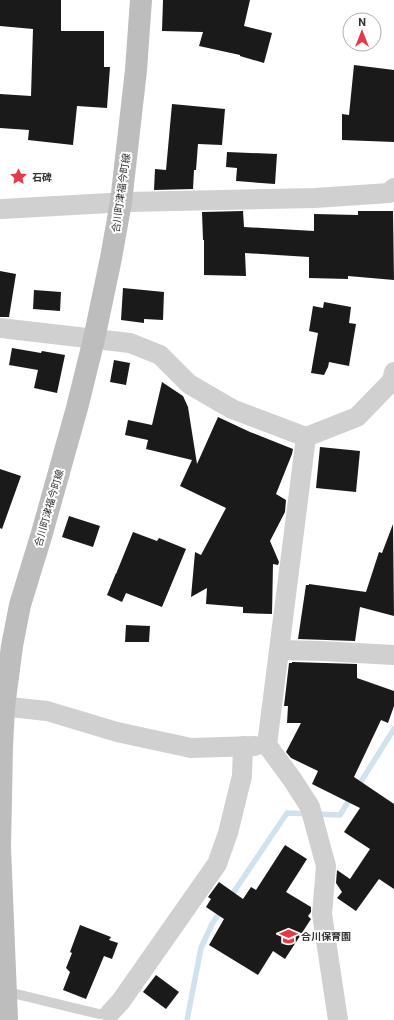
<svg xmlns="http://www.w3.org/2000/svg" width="394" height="1020" font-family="Roboto,'Noto Sans JP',sans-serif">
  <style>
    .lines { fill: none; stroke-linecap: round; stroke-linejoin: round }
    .stream { stroke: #cfe2ee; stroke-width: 5.5 }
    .building { fill: #1a1a1a }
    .lane { stroke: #d0d0d0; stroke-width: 10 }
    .street { stroke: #d0d0d0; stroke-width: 20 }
    .secondary { stroke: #bdbdbd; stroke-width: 22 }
    .labels { text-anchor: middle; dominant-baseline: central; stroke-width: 4; stroke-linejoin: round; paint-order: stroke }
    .poi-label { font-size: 10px; font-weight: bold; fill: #333; stroke: #fff; text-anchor: start }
    .street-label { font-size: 10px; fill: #333; stroke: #fff }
  </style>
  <rect width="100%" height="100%" fill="#fff"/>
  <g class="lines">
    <g class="stream">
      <path d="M357,788L394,729"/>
      <path d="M229,899L287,813L340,815L351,797"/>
      <path d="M187,1020L201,948L212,924L222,909"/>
    </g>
  </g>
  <g class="building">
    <path d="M0,0H61V31H104V67H110L107,108L77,106L73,145L28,140L29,130L0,128V94L31,96L33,29L0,26Z"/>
    <path d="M163,0H250L244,26L272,33L264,63L240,56V55L199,46L203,32L162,31Z"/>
    <path d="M354,65L394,70V142L342,140V114L349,115Z"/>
    <path d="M172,104L225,109L222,145L198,144L196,170H194L193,189L154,190L155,169L166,170Z"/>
    <path d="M227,152L277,154L275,184L236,181L237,168L226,167Z"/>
    <path d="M243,211L244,227L314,231V214L358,215V211H393L394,280L348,276V279L309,278V257L245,253L246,276L204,275V240H203L202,212Z"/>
    <path d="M0,271L16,274L9,317H0Z"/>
    <path d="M123,288L164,292L163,320L144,319V323L121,320Z"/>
    <path d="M34,290L61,292L60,311L33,309Z"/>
    <path d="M324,302L351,307L349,323L356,324L349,366L329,362L328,367L324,375L311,373L318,333L309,331L313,306L323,308Z"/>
    <path d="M12,348L41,353L42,351L65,355L57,393L34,388L38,370L9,365Z"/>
    <path d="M114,360L130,363L126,385L110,382Z"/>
    <path d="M162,382L183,396L188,407L197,464L218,417L250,432L293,449L292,454L276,494L286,500L285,512L270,541L279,562L278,565L273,564L272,614L243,613V607L206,604L207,588L191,597L195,552L201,555L226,508L180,486L192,460L146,449L148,440L125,435L128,420L152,425Z"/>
    <path d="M320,447L360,451L356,492L316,488Z"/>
    <path d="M0,469L21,476L2,529L0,528Z"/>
    <path d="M69,516L100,526L93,547L62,537Z"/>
    <path d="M393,524L394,616L360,607L355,641L298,639L306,585H309V584L366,592L379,552L382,553Z"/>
    <path d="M133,532L157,541L159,538L186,549L162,607L126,593L122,602L107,595L116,573V574Z"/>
    <path d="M126,625L150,626L149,642H125Z"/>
    <path d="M292,662L357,664V678L394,691V706L388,723L381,720L354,777L394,804V889L379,879L356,911L337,898L342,892L336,883L337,870L350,879L370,849L344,832L360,808L312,784L318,771L291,758L286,752L301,723H287L288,706H284L289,663H292Z"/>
    <path d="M285,845L307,859L286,892L311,907V912L308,916L311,919L285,959L273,951L258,975L209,945L224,919L206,907L211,899L208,897L219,882L243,899L251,887L256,890Z"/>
    <path d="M80,925L111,937L109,940L118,943L112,959L104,956L86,999L63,990L70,972L66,968L72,953L70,952Z"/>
    <path d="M156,975L179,992L166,1009L143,992Z"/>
  </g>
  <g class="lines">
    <path class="lane" d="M4,991L99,1014L110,1013"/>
    <g class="street">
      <path d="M2,209L127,202L315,198L389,193L394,188"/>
      <path d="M0,328L130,343L160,355L189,384L232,409L306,437L357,417L392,381L394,372"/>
      <path d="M306,437L267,745L292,779L310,807L326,866L322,914L338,1020"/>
      <path d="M280,650L321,651L394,655"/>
      <path d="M0,706L47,711L117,732L191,748L255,746"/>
      <path d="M110,1013L121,1001L217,864L228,833L242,776L243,746"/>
    </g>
    <path class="secondary" d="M7,1020L0,847L2,746L4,707L12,646L20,605L42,533L77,408L94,339L111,258L121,202L136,70L141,0"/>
  </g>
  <defs>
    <symbol id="sight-bare" viewBox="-9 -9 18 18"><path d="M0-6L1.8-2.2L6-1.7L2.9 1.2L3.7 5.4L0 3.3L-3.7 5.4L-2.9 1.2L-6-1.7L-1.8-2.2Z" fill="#e63946" stroke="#fff" stroke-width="2.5" paint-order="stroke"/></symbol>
    <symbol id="school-bare" viewBox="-9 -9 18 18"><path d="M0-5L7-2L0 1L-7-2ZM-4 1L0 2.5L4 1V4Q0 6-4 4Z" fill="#e63946" stroke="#fff" stroke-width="2.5" paint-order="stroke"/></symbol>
  </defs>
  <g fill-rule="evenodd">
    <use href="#sight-bare" x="6" y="164" width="25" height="25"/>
    <use href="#school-bare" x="276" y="924" width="25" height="25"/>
  </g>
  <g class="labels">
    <g class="poi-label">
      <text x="32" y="177">石碑</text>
      <text x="301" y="936">合川保育園</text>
    </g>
    <g class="street-label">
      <text transform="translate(121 193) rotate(-82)">合川町津福今町線</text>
      <text transform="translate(49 508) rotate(-74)">合川町津福今町線</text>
    </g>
  </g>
  <g transform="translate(362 32)"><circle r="19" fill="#ffffff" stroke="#adadad"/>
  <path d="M0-3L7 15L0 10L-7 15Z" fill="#e63946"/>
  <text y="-6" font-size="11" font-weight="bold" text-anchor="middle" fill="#333333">N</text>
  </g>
</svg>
